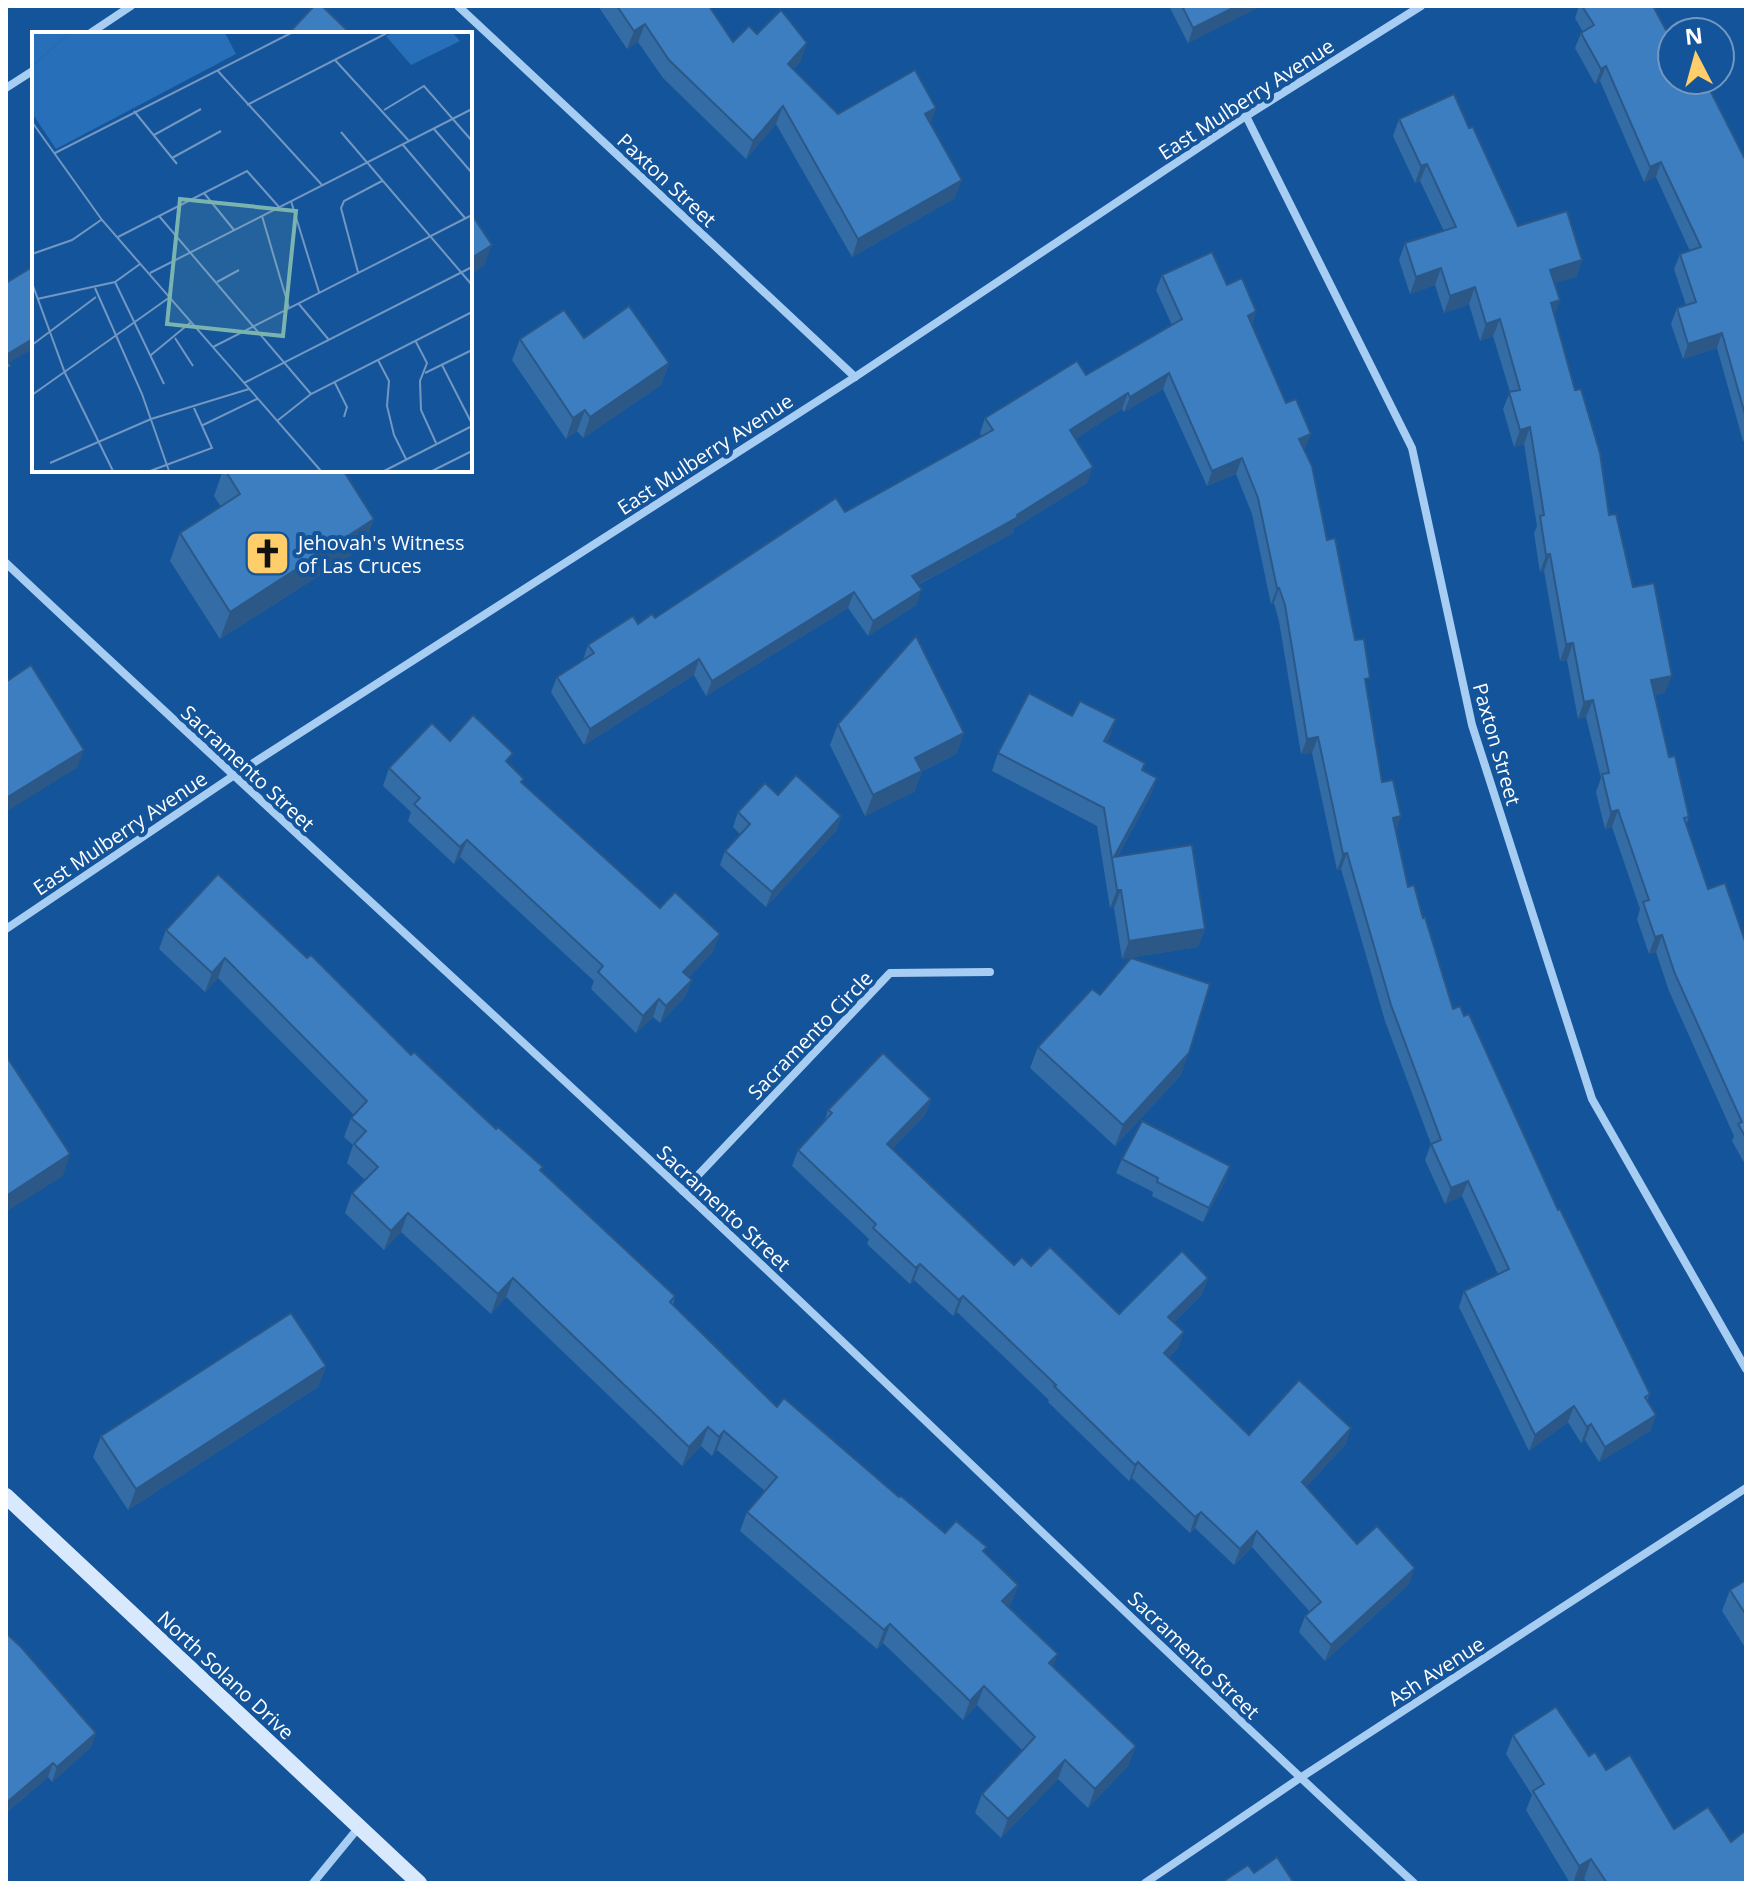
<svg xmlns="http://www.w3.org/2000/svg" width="1752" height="1889" font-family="'Open Sans',sans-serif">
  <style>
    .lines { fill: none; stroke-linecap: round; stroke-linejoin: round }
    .minor { stroke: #a8cdf3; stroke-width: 8 }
    .secondary { stroke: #d8e9fd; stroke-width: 16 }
    .wall { fill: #346ca6 }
    .shaded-wall { fill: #2b5887 }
    .building { fill: #3d7ec1; stroke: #2b5887; stroke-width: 2 }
    .labels { text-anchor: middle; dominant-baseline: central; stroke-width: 8; stroke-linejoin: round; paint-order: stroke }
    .street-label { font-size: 20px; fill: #fff; stroke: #14549a }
    .poi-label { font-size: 20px; fill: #fff; stroke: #14549a; text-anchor: start }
    .inset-road { fill: none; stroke: #7298c2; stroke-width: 2 }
    .view { fill: #7bb4af; fill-opacity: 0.15; stroke: #7bb4af; stroke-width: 4 }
    .inset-edge { fill: none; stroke: #fff; stroke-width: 4 }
  </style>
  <rect width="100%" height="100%" fill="#14549a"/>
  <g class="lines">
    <g class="minor">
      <path d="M458,6L855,377"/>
      <path d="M89,34L131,6"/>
      <path d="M6,88L34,70"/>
      <path d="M1246,116L1412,448L1472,725L1592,1099L1746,1369"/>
      <path d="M6,563C230,774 457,980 682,1190C927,1419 1167,1656 1414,1883"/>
      <path d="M6,929L233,776L855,377L1246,116L1421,6"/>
      <path d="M683,1191L890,973L990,972"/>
      <path d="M313,1883L359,1827"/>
      <path d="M1145,1883L1300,1778L1746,1488"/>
    </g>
    <path class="secondary" d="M6,1496L419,1883"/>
  </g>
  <g class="wall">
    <path d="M598,6H709L733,42L757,34L801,61L793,69L838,114L936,108L930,124L955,198L852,257L776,124L746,159L663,78L638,42L627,49Z"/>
    <path d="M1169,6H1261L1188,43Z"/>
    <path d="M1579,6H1582L1700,94L1746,161V440L1743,441L1717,348L1683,359L1671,324L1677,308L1686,305L1674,269L1680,254L1690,251L1656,177L1644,182L1600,81L1595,84L1575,48L1581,33L1583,32L1575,18Z"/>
    <path d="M1399,119L1469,128L1518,226L1582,260L1576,277L1554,283L1560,300L1554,315L1609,515L1633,587L1665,693L1655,695L1669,757L1689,817L1686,825L1708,889L1746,944V1166L1732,1141L1734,1136L1669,991L1656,952L1649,954L1637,919L1640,909L1612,827L1605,829L1596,792L1601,778L1586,717L1578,719L1567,660L1560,661L1544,571L1540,572L1534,533L1537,526L1524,444L1514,447L1503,409L1510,392L1493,336L1480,341L1469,304L1444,313L1435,285L1410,294L1399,260L1405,243L1444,231L1420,181L1415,183L1393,136Z"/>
    <path d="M1162,275L1227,285L1256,311L1252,325L1286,403L1311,434L1304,450L1367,689L1382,782L1396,831L1408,887L1453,1009L1558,1210L1650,1394L1647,1401L1656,1415L1650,1431L1599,1462L1585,1440L1581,1443L1568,1422L1529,1451L1459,1307L1464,1291L1498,1274L1462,1196L1445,1204L1425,1160L1431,1144L1385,1021L1341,869L1337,870L1312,753L1301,754L1279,621L1274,603L1271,604L1252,514L1236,474L1207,486L1163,389L1124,412L1122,409L1075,439L1087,483L1014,528L1013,533L918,585L916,605L868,636L848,608L706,696L694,675L584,745L551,692L557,677L583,660L588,645L638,624L655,618L981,436L980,433L985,418L1086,375L1172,325L1156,290Z"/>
    <path d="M584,338L669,363L661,385L583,438L577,431L566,439L512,360L520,339Z"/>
    <path d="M223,470H343L364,547L220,639L170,561L180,533L221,507L214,496Z"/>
    <path d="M1072,716L1116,719L1107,742L1145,763L1143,770L1157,778L1150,796L1118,856L1205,929L1198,947L1122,959L1114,908H1110L1097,826L992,771L998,753Z"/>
    <path d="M838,724L964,733L956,754L922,771L914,792L865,816L830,745Z"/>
    <path d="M450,741L509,764L522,783L660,908L713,952L689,977L692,980L685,997L660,1023L653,1017L636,1033L591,989L594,981L460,857L454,864L408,821L411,812L383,786L389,768Z"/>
    <path d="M778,795L841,816L836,831L766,907L720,865L725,851L740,834L733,827L738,812Z"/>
    <path d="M166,930L307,958L411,1055L542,1171L675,1296L673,1305L777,1407L945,1533L985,1553L1018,1585L1011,1604L1008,1607L1129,1765L1088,1808L1058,1779L1001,1838L975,1813L982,1794L1022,1750L977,1705L963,1720L883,1643L877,1649L740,1531L747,1512L765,1491L717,1450L712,1456L701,1446L682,1466L506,1297L491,1314L401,1232L384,1250L345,1213L352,1193L365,1180L347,1163L353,1145L344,1137L351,1118L354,1115L218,978L205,992L159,949Z"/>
    <path d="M1100,995L1181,1075L1115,1146L1030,1068L1038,1047Z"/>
    <path d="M931,1099L925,1115L892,1149L1014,1265L1031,1266L1119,1314L1208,1278L1202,1294L1174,1322L1178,1348L1169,1357L1249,1435L1346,1444L1306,1487L1357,1544L1409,1584L1325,1661L1299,1632L1305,1616L1310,1612L1252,1547L1234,1565L1195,1528L1190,1533L1132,1478L1129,1481L1048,1402L1049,1400L957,1312L953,1316L914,1280L910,1284L867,1244L869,1239L792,1166L798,1150L824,1122L828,1110Z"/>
    <path d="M1122,1159L1230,1166L1225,1181L1203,1222L1152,1196L1153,1192L1116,1173Z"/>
    <path d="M326,1366L318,1387L128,1510L93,1457L101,1436Z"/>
    <path d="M1746,1580V1649L1722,1611L1730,1590Z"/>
    <path d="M6,1633L96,1733L91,1747L52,1782L48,1777L6,1813Z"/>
    <path d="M1513,1735L1589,1756L1606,1770L1674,1829L1731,1842L1746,1883H1587L1584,1879L1577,1883H1570L1526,1810L1532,1795L1506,1754Z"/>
  </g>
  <g class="shaded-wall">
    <path d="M1237,6H1261L1188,43L1193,28Z"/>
    <path d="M645,24L638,42L627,49L634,31Z"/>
    <path d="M807,43L801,61L782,82L788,64Z"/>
    <path d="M1606,66L1600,81L1595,84L1601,69Z"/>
    <path d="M783,106L776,124L746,159L753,141Z"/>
    <path d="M936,108L930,126L925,114Z"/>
    <path d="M1661,162L1656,177L1644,182L1650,167Z"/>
    <path d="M1427,164L1420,181L1415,183L1421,166Z"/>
    <path d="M962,180L955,198L852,257L858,239Z"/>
    <path d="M492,245L484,266L470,275V259Z"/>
    <path d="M1582,260L1576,277L1543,287L1550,270Z"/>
    <path d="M1441,268L1435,285L1410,294L1416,277Z"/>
    <path d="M1475,287L1469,304L1444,313L1450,296Z"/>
    <path d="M1560,300L1554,317L1551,303Z"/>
    <path d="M1256,311L1251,327L1248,316Z"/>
    <path d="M1500,319L1493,336L1480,341L1486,324Z"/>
    <path d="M1722,333L1717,348L1683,359L1688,344Z"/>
    <path d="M34,338V348L6,365V355Z"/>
    <path d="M669,363L661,385L583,438L590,417Z"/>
    <path d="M1169,373L1163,389L1124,412L1130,397Z"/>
    <path d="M1128,393L1122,409L1065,446L1070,430Z"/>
    <path d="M585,410L577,431L566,439L573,418Z"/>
    <path d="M1530,427L1524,444L1514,447L1520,430Z"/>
    <path d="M1311,434L1305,449L1294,454L1299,439Z"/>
    <path d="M1242,458L1236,474L1207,486L1212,471Z"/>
    <path d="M1093,467L1087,483L1014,528L1013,533L906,591L912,576L1017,515Z"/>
    <path d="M374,519L364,547L220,639L230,612Z"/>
    <path d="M1550,554L1544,571L1540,572L1546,555Z"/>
    <path d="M1277,588H1279L1274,603L1271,604Z"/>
    <path d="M922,590L916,605L868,636L873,621Z"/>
    <path d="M854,592L848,608L706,696L712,681Z"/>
    <path d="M1573,643L1567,660L1560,661L1566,644Z"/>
    <path d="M699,659L694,675L584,745L590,729Z"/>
    <path d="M1672,676L1665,693L1645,697L1651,680Z"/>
    <path d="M1593,700L1586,717L1578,719L1584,702Z"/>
    <path d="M1116,719L1110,737L1097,759L1104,741Z"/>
    <path d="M964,733L956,754L922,771L914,792L865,816L873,795L915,758Z"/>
    <path d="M1318,737L1312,753L1301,754L1307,739Z"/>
    <path d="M84,750L77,768L6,812V798Z"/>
    <path d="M1157,778L1150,796L1113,865L1114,857Z"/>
    <path d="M1618,810L1612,827L1605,829L1611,812Z"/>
    <path d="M841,816L836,831L766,907L772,892Z"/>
    <path d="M1401,816L1396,832L1393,818Z"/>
    <path d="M467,840L460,857L454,864L460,847Z"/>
    <path d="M1347,853L1341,869L1337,870L1343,854Z"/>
    <path d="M1117,890H1121L1114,908H1110Z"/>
    <path d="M1205,929L1198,947L1122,959L1129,941Z"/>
    <path d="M720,934L713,952L677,989L683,972Z"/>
    <path d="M1662,935L1656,952L1649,954L1655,937Z"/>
    <path d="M225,958L218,978L205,992L212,973Z"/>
    <path d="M692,980L685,997L660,1023L666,1006Z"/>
    <path d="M659,999L653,1017L636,1033L643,1016Z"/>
    <path d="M1189,1053L1181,1075L1115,1146L1123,1125Z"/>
    <path d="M931,1099L925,1115L881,1160L887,1144Z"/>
    <path d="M70,1154L63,1176L6,1212V1196Z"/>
    <path d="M1230,1166L1225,1181L1203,1222L1209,1208Z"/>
    <path d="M1468,1181L1462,1196L1445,1204L1451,1188Z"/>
    <path d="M408,1213L401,1232L384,1250L391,1231Z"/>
    <path d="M920,1264L914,1280L910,1284L916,1268Z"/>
    <path d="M513,1278L506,1297L491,1314L498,1294Z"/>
    <path d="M1208,1278L1202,1294L1163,1333L1168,1317Z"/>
    <path d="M963,1296L957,1312L953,1316L959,1300Z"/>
    <path d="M1184,1332L1178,1348L1158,1369L1164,1353Z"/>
    <path d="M326,1366L318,1387L128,1510L136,1489Z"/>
    <path d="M1574,1406L1568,1422L1529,1451L1535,1435Z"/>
    <path d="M1656,1415L1650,1431L1599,1462L1605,1447Z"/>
    <path d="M1591,1424L1585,1440L1581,1443L1587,1427Z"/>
    <path d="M708,1427L701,1446L682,1466L689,1447Z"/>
    <path d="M1351,1428L1346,1444L1296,1498L1302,1482Z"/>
    <path d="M724,1431L717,1450L712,1456L719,1437Z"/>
    <path d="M1138,1462L1132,1478L1129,1481L1135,1465Z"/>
    <path d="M1201,1512L1195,1528L1190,1533L1195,1517Z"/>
    <path d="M1257,1531L1252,1547L1234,1565L1240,1549Z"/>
    <path d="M1415,1568L1409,1584L1325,1661L1331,1645Z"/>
    <path d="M1018,1585L1011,1604L995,1620L1002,1601Z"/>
    <path d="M890,1624L883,1643L877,1649L884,1630Z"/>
    <path d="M1058,1654L1051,1673L1049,1663Z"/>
    <path d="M984,1686L977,1705L963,1720L970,1701Z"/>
    <path d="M96,1733L91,1747L52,1782L57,1767Z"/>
    <path d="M1136,1746L1129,1765L1088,1808L1095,1789Z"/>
    <path d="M1065,1760L1058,1779L1001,1838L1008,1819Z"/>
    <path d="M53,1763L48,1777L6,1813V1803Z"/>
    <path d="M1591,1859L1584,1879L1577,1883H1573L1579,1866Z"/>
  </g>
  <g class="building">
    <path d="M314,6H322L351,34H288Z"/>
    <path d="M617,6H709L733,42L749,26L757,34L781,10L807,43L788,64L838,114L915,70L936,108L925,114L962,180L858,239L783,106L753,141L669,60L645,24L634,31Z"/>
    <path d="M1182,6H1237L1193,28Z"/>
    <path d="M1582,6H1653L1672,41V80H1693L1700,94L1710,90L1746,161V418L1722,333L1688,344L1677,308L1696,302L1680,254L1701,247L1661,162L1650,167L1606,66L1601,69L1581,33L1594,25Z"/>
    <path d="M1454,94L1469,128L1473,127L1518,226L1567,211L1582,260L1550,270L1560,300L1551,303L1575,390L1581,389L1600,453L1609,515L1616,514L1633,587L1654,583L1672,676L1651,680L1669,757L1675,756L1689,817L1684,818L1708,889L1725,883L1746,944V1138L1738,1124L1742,1122L1675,974L1662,935L1655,937L1643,902L1649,900L1618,810L1611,812L1602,774L1609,773L1593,700L1584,702L1573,643L1566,644L1550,554L1546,555L1540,516L1544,515L1530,427L1520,430L1509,392L1520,390L1500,319L1486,324L1475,287L1450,296L1441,268L1416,277L1405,243L1456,227L1427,164L1421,166L1399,119Z"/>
    <path d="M470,212L492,245L470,259Z"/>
    <path d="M1212,252L1227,285L1242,278L1256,311L1248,316L1286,403L1296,399L1311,434L1299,439L1312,466L1327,540L1335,538L1355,640L1364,639L1370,678L1365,679L1382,782L1393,780L1401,816L1393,818L1408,887L1414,885L1423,918L1425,917L1453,1009L1460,1006L1464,1016L1469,1014L1558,1210L1560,1209L1650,1394L1645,1397L1656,1415L1605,1447L1591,1424L1587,1427L1574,1406L1535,1435L1464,1291L1509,1269L1468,1181L1451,1188L1431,1144L1441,1140L1391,1005L1347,853L1343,854L1318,737L1307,739L1285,605L1279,588H1277L1258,498L1242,458L1212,471L1169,373L1130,397L1128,393L1070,430L1093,467L1017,515L1018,517L912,576L922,590L873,621L854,592L712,681L699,659L590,729L557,677L594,653L588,645L633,616L638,624L652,614L655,618L836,498L845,512L993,430L985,418L1077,361L1086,375L1182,319L1162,275Z"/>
    <path d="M34,266V338L6,355V283Z"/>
    <path d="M629,306L669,363L590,417L585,410L573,418L520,339L564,310L584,338Z"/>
    <path d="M6,359L11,366L6,369Z"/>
    <path d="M225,470H343L374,519L230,612L180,533L240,494Z"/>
    <path d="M916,636L964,733L915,758L922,771L873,795L838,724Z"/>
    <path d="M31,665L84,750L6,798V682Z"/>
    <path d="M1029,693L1072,716L1080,701L1116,719L1104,741L1145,763L1142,770L1157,778L1114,857L1192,845L1205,929L1129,941L1121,890H1117L1104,808L998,753Z"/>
    <path d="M473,715L513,753L506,761L524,779L521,782L660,908L675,892L720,934L683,972L692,980L666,1006L659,999L643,1016L598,972L603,966L467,840L460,847L414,804L420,798L389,768L432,723L450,741Z"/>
    <path d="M796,775L841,816L772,892L725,851L750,824L738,812L765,783L778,795Z"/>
    <path d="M218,874L307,958L311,955L411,1055L414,1052L496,1129L498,1127L543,1167L540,1170L675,1296L670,1302L777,1407L784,1398L899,1497L901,1496L945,1533L956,1521L987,1547L983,1551L1018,1585L1002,1601L1058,1654L1049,1663L1136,1746L1095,1789L1065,1760L1008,1819L982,1794L1035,1737L984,1686L970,1701L890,1624L884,1630L747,1512L777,1477L724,1431L719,1437L708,1427L689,1447L513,1278L498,1294L408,1213L391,1231L352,1193L378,1167L354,1144L366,1131L351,1118L367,1101L225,958L212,973L166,930Z"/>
    <path d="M1131,958L1210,984L1189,1053L1123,1125L1038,1047L1092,989L1100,995Z"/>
    <path d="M883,1053L931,1099L887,1144L1014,1265L1022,1257L1031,1266L1050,1247L1119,1314L1182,1251L1208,1278L1168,1317L1184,1332L1164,1353L1249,1435L1299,1380L1351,1428L1302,1482L1357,1544L1377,1526L1415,1568L1331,1645L1305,1616L1321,1602L1257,1531L1240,1549L1201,1512L1195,1517L1138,1462L1135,1465L1054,1386L1056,1385L963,1296L959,1300L920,1264L916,1268L873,1228L876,1224L798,1150L832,1113L828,1110Z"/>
    <path d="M7,1057L70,1154L6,1196V1058Z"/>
    <path d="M1142,1121L1230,1166L1209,1208L1157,1182L1158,1178L1122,1159Z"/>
    <path d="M291,1313L326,1366L136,1489L101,1436Z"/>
    <path d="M1746,1580V1615L1730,1590Z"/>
    <path d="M6,1633L21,1647L96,1733L57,1767L53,1763L6,1803Z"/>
    <path d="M1556,1707L1589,1756L1595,1752L1606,1770L1630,1755L1674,1829L1708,1807L1731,1842L1746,1830V1883H1607L1591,1859L1579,1866L1533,1791L1544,1784L1513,1735Z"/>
    <path d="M1277,1857L1294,1883H1221L1248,1865L1254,1873Z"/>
  </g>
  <defs>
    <symbol id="church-square" viewBox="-11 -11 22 22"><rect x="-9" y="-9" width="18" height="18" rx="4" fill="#ffce6a" stroke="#14549a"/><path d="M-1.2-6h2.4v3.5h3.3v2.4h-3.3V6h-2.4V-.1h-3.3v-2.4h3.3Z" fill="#111"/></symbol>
  </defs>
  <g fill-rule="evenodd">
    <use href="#church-square" x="242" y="528" width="51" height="51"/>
  </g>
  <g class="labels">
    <g class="street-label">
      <text transform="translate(1246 99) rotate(-33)">East Mulberry Avenue</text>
      <text transform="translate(667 180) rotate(43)">Paxton Street</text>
      <text transform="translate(705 454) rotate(-33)">East Mulberry Avenue</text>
      <text transform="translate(1497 744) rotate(74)">Paxton Street</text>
      <text transform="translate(248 768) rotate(43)">Sacramento Street</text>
      <text transform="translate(120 833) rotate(-34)">East Mulberry Avenue</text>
      <text transform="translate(810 1035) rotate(-46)">Sacramento Circle</text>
      <text transform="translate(724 1208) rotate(43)">Sacramento Street</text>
      <text transform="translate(1194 1655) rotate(44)">Sacramento Street</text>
      <text transform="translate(1436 1671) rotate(-33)">Ash Avenue</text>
      <text transform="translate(226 1675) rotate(43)">North Solano Drive</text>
    </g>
    <g class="poi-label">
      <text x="298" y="542">Jehovah's Witness<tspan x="298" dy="23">of Las Cruces</tspan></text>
    </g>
  </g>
  <g transform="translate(32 32)">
    <rect width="440" height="440" fill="#14549a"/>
    <path d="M0,1H38L0,34Z" fill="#276fb8"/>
    <path d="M360,1H421L428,9L379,33L354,4Z" fill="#276fb8"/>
    <path d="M38,1H193L204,22L24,117L0,81V34Z" fill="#276fb8"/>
    <path class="inset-road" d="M303,28L377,109M185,38L290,153M215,73L355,1M352,78L392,54L440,109M102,79L145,132M0,90L70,188L289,439M402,97L440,141M309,100L440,253M122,103L169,77M371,113L433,186M23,121L259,1M140,126L189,99M172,161L202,198M259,169L287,260M127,184L279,362M230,184L257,276M86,205L215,139L247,175M0,222L40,208L69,188M326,240L309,176L312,169L350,149M118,241L440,77M83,250L132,352M185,250L207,238M0,251L33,341L81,439M63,256L110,362L137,439M5,267L83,250L108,232M266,271L297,308M143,306L161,334M383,308L395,331L388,349L389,378L404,411M0,313L64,265M181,315L440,183M119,323L159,290M346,328L357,349L355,374L362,403L374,427M410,333L440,392M393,341L440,318M212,351L440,235M303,351L315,375L312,385M0,363L138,265M245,389L279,362L440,280M169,394L225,367M18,431L119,387L217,357M118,439L180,416L162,376M352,439L440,394M400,439L440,419"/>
    <path class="view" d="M148,167L264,179L251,304L135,292Z"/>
    <rect width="440" height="440" class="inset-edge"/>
  </g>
  <rect width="1752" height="1889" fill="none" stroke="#ffffff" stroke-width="16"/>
  <g transform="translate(1696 56) rotate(354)"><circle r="38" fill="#14549a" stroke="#7298c2" stroke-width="2"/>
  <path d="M0-6L14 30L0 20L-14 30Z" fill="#ffce6a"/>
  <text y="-12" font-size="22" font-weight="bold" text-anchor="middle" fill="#ffffff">N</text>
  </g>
</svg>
